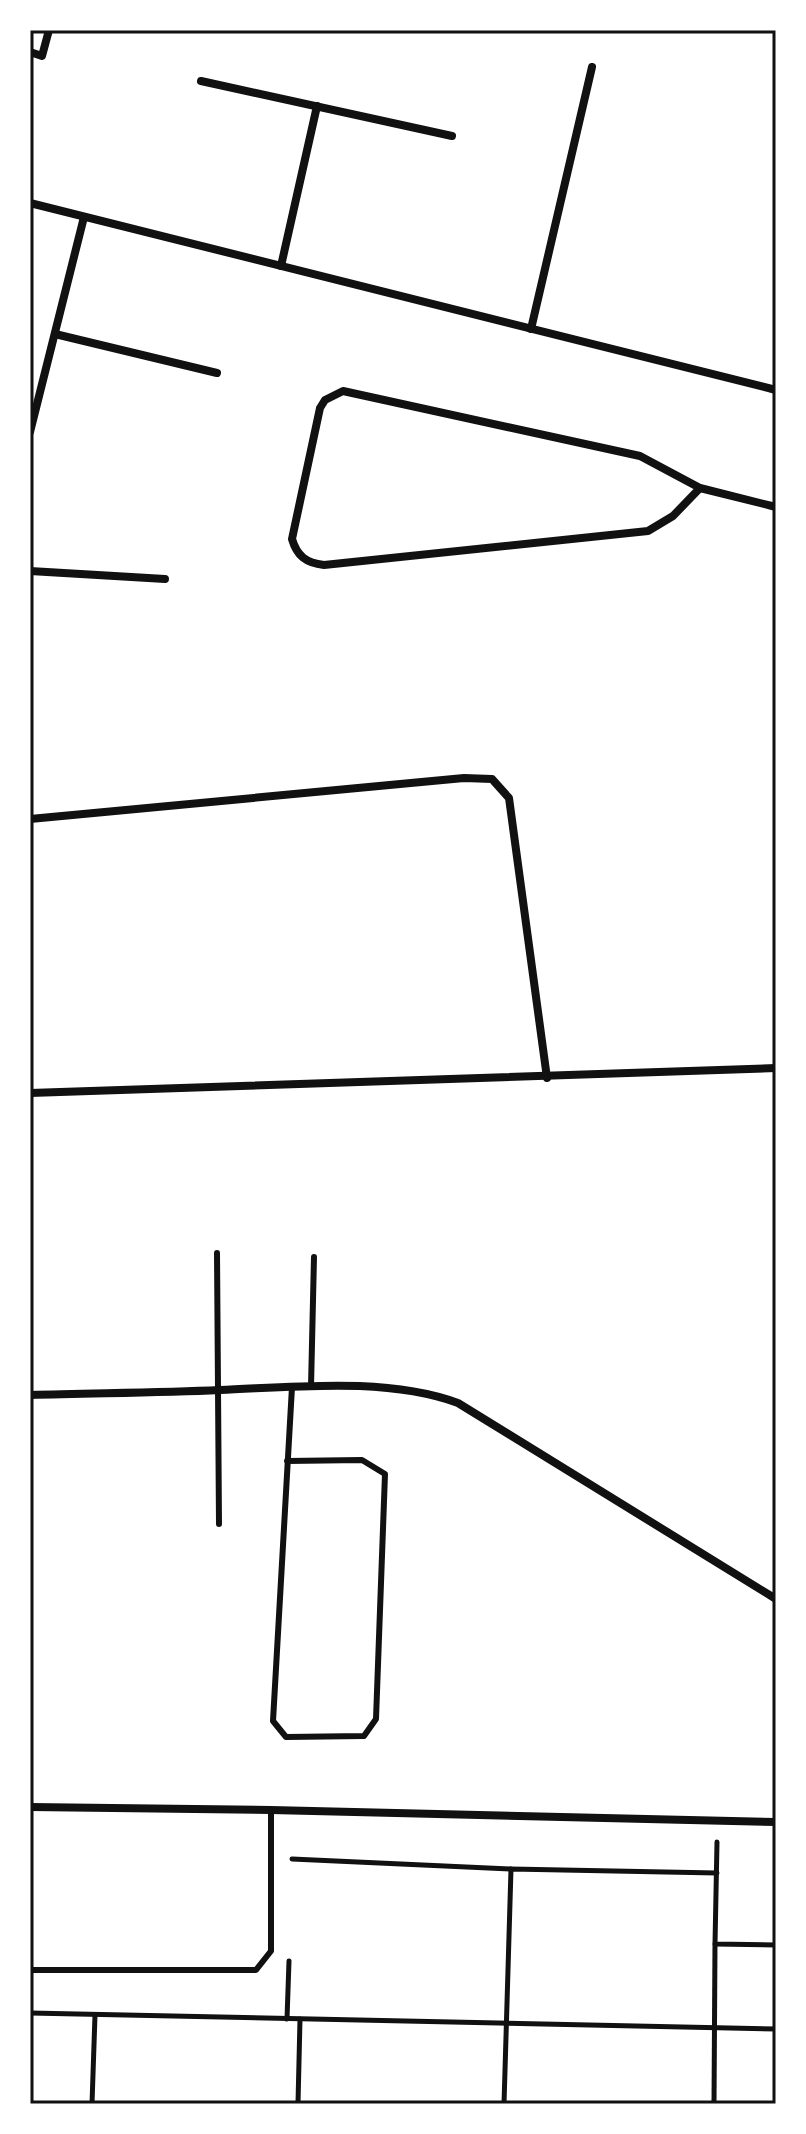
<svg xmlns="http://www.w3.org/2000/svg" width="806" height="2134" font-family="Arial,sans-serif">
  <style>
    .lines { fill: none; stroke-linecap: round; stroke-linejoin: round }
    .path { stroke: #111; stroke-width: 5 }
    .service { stroke: #111; stroke-width: 6 }
    .minor { stroke: #111; stroke-width: 8 }
    .neatline { fill: none; stroke: #111; stroke-width: 3 }
  </style>
  <rect width="100%" height="100%" fill="#fff"/>
  <g class="lines">
    <g class="path">
      <path d="M717,1842L715,1944L776,1945"/>
      <path d="M292,1859L511,1869"/>
      <path d="M30,2013L776,2029"/>
      <path d="M287,2019L289,1961"/>
      <path d="M92,2104L95,2015"/>
      <path d="M298,2104L300,2019"/>
      <path d="M504,2104L511,1869L717,1873"/>
      <path d="M714,2104L715,1944"/>
    </g>
    <g class="service">
      <path d="M217,1253L219,1524"/>
      <path d="M311,1387L314,1257"/>
      <path d="M287,1461L362,1460L385,1474L376,1719L364,1736L286,1737L273,1721L292,1387"/>
      <path d="M30,1970H256L271,1951V1810"/>
    </g>
    <g class="minor">
      <path d="M30,52L42,56L49,30"/>
      <path d="M201,81L452,136"/>
      <path d="M30,203L776,390"/>
      <path d="M281,266L317,106"/>
      <path d="M531,329L592,67"/>
      <path d="M55,334L217,373"/>
      <path d="M30,432L84,217"/>
      <path d="M700,488L673,516L648,531L324,565C306,563 297,556 292,539L320,408L325,400L343,391L640,456L700,488L776,507"/>
      <path d="M30,571L165,579"/>
      <path d="M30,819L464,778L492,779L509,798L547,1078"/>
      <path d="M30,1093L776,1068"/>
      <path d="M30,1395C93,1393 157,1393 220,1390C296,1387 387,1377 458,1403L776,1599"/>
      <path d="M30,1807L271,1810L776,1822"/>
    </g>
  </g>
  <rect width="806" height="2134" fill="none" stroke="#ffffff" stroke-width="64"/>
  <rect x="32" y="32" width="742" height="2070" class="neatline"/>
</svg>
